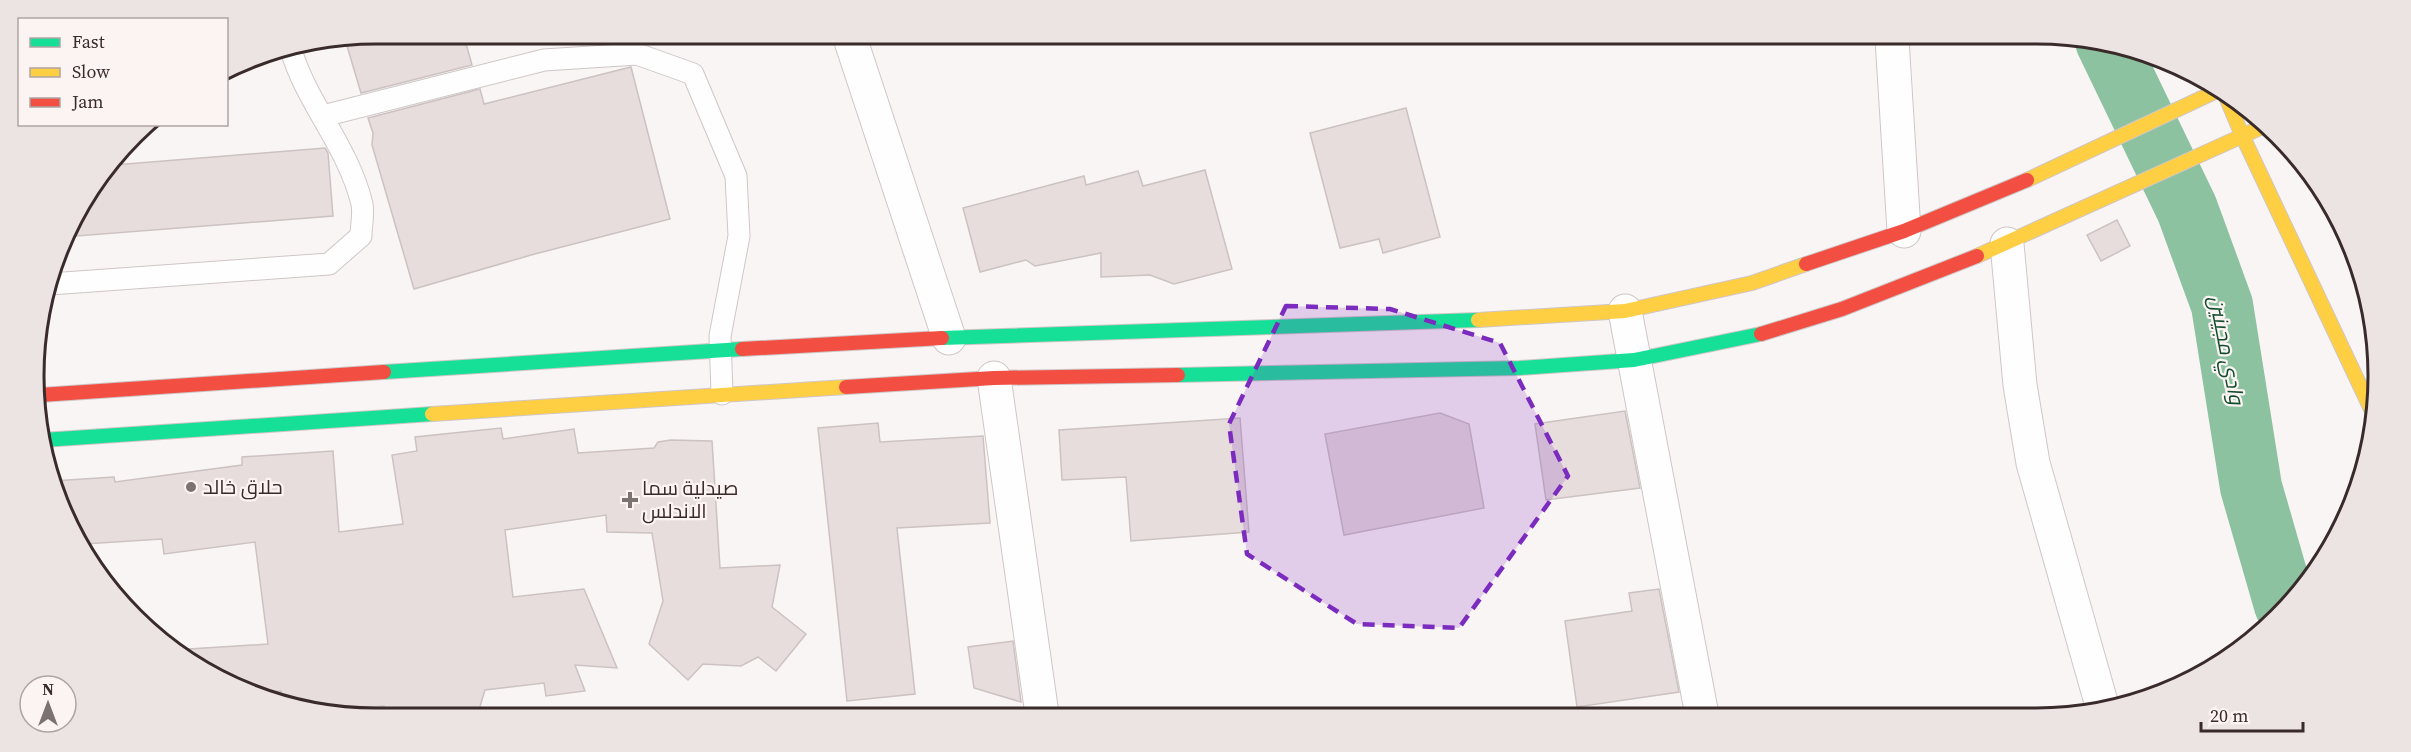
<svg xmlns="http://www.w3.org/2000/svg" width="2411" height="752" font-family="'Source Serif 4',Cairo,serif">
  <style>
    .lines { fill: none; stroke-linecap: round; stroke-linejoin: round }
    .river { stroke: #8cc2a0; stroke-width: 62 }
    .building { fill: #e7dddd; stroke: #cbc2c1; stroke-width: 1.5 }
    .lane-casing { stroke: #cfc6c6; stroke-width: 23 }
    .street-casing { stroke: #cfc6c6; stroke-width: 35 }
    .fast-casing { stroke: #cfc6c6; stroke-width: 16 }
    .slow-casing { stroke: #cfc6c6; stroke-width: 16 }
    .jam-casing { stroke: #cfc6c6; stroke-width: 16 }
    .lane { stroke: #fefefe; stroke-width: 21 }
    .street { stroke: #fefefe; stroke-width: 33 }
    .fast { stroke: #16e098; stroke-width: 14 }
    .slow { stroke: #ffcf43; stroke-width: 14 }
    .jam { stroke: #f24e42; stroke-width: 14 }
    .marked { fill: #7b2cbf; fill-opacity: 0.2; stroke: #7b2cbf; stroke-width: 4.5; stroke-dasharray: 12 8; stroke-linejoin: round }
    .poi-dot { fill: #7d7272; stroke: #fcf4f3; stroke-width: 2 }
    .labels { text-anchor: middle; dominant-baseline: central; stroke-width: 4.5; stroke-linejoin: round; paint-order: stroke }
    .poi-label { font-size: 20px; fill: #3a2b2b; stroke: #fcf4f3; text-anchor: start }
    .water-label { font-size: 21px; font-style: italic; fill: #0f4c2b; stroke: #fcf4f3 }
    .rim { fill: none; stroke: #3a2b2b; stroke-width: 3 }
  </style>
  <rect width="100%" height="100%" fill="#faf5f5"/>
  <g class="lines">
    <path class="river" d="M2106,41L2187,209L2222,305L2251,487L2285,605"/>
  </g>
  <g class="building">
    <path d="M376,33H463L472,65L361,93L345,39Z"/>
    <path d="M631,67L670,219L531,255L414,289L372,145L373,133L368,118L480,89L484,104Z"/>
    <path d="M1406,108L1440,237L1383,253L1379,239L1340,248L1310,133Z"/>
    <path d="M325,148L328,153L333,216L64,237L69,224L114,165Z"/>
    <path d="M1205,170L1232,269L1174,284L1150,275L1101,277V253L1035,266L1026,260L980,272L963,208L1084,176L1086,185L1138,171L1143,186Z"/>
    <path d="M2117,220L2130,246L2101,261L2087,235Z"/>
    <path d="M1625,411L1640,488L1546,500L1535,424Z"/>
    <path d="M1440,413L1469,424L1484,508L1344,535L1325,434Z"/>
    <path d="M1240,418L1249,532L1131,541L1126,477L1062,480L1059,430Z"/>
    <path d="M878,423L880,442L983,436L990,523L897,528L915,694L847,701L818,428Z"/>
    <path d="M501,428L503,439L574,429L578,453L654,448L658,442L671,440L712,441L720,568L780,565L772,607L806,634L776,671L758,657L741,666L703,664L688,680L649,644L663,601L652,533L607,532L606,515L505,530L513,597L584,589L617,668L575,665L585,691L546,696L544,683L485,690L478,713L385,712L384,706L308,712L282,701L281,691L260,692L186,661L174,650L268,644L255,542L164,554L162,539L84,544L53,481L114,477L115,482L242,465V457L333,451L339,532L403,524L392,455L417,451L415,437Z"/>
    <path d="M1659,589L1679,692L1577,707L1565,621L1632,611L1629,593Z"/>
    <path d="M1013,641L1021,702L974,688L968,647Z"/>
  </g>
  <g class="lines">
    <defs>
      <g id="lane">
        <path d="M323,116L544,60L637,54L693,74L736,176L739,236L720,336L722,394"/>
        <path d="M50,284L329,264L361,236C361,226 364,214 362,204C348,146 307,104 291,50"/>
      </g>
      <g id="street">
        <path d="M849,35L949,338"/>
        <path d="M1892,39L1904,231"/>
        <path d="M2007,244L2020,385L2033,463L2103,709"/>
        <path d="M1625,311L1702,715"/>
        <path d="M994,378L1042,714"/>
      </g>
      <g id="fast">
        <path d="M942,338L1478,320"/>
        <path d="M384,372L742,349"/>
        <path d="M1178,375L1520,368L1634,360L1761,334"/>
        <path d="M43,440L432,414"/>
      </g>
      <g id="slow">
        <path d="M2223,90L2242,135L2371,409"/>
        <path d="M2027,180L2221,89"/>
        <path d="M1977,256L2262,127"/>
        <path d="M1478,320L1625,311L1752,283L1806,264"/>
        <path d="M432,414L846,387"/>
      </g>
      <g id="jam">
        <path d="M1806,264L1904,231L2027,180"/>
        <path d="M1761,334L1842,309L1977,256"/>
        <path d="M742,349L942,338"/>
        <path d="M846,387L994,378L1178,375"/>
        <path d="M40,395L384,372"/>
      </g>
    </defs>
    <use href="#lane" class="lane-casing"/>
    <use href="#street" class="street-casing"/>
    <use href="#fast" class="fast-casing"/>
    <use href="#slow" class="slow-casing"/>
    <use href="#jam" class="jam-casing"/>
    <use href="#lane" class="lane"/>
    <use href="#street" class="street"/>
    <use href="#fast" class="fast"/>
    <use href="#slow" class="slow"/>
    <use href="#jam" class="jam"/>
  </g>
  <path class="marked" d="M1286,306L1390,309L1500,343L1568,476L1459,628L1357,624L1247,554L1229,424Z"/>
  <g class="poi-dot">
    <circle cx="191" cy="487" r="6"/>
    <path d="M627 491h6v6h6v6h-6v6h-6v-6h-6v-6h6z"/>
  </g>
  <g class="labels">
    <g class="poi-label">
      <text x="203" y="487">حلاق خالد</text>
      <text x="642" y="488">صيدلية سما<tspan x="642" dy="23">الاندلس</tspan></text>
    </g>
    <g class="water-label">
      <text transform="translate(2227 350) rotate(79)">وادي مجينين</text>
    </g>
  </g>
  <path d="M0 0H2411V752H0ZM376 44H2036A332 332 0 0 1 2368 376V376A332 332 0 0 1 2036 708H376A332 332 0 0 1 44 376V376A332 332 0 0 1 376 44Z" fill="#ece4e3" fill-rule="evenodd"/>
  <path class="rim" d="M376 44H2036A332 332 0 0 1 2368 376V376A332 332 0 0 1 2036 708H376A332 332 0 0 1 44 376V376A332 332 0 0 1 376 44Z"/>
  <rect x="18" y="18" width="210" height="108" fill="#fcf4f3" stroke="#aea4a3" stroke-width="1.5"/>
  <rect x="30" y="38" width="30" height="9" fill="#16e098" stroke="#aea4a3" stroke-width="1.5"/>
  <text x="72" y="48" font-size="18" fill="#3a2b2b">Fast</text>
  <rect x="30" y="68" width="30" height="9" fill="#ffcf43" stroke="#aea4a3" stroke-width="1.5"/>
  <text x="72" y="78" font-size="18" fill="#3a2b2b">Slow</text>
  <rect x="30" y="98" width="30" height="9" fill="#f24e42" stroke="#aea4a3" stroke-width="1.5"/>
  <text x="72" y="108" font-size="18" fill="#3a2b2b">Jam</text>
  <g transform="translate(48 704)"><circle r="28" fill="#fcf4f3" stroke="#aea4a3" stroke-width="1.5"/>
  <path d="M0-4.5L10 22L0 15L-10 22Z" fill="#7d7272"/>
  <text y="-9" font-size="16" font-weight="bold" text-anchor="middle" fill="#3a2b2b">N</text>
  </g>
  <path d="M2201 722v9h102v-9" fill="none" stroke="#3a2b2b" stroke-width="3"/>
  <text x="2210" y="722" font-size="18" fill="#3a2b2b" stroke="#fcf4f3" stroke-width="4.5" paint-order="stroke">20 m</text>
</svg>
